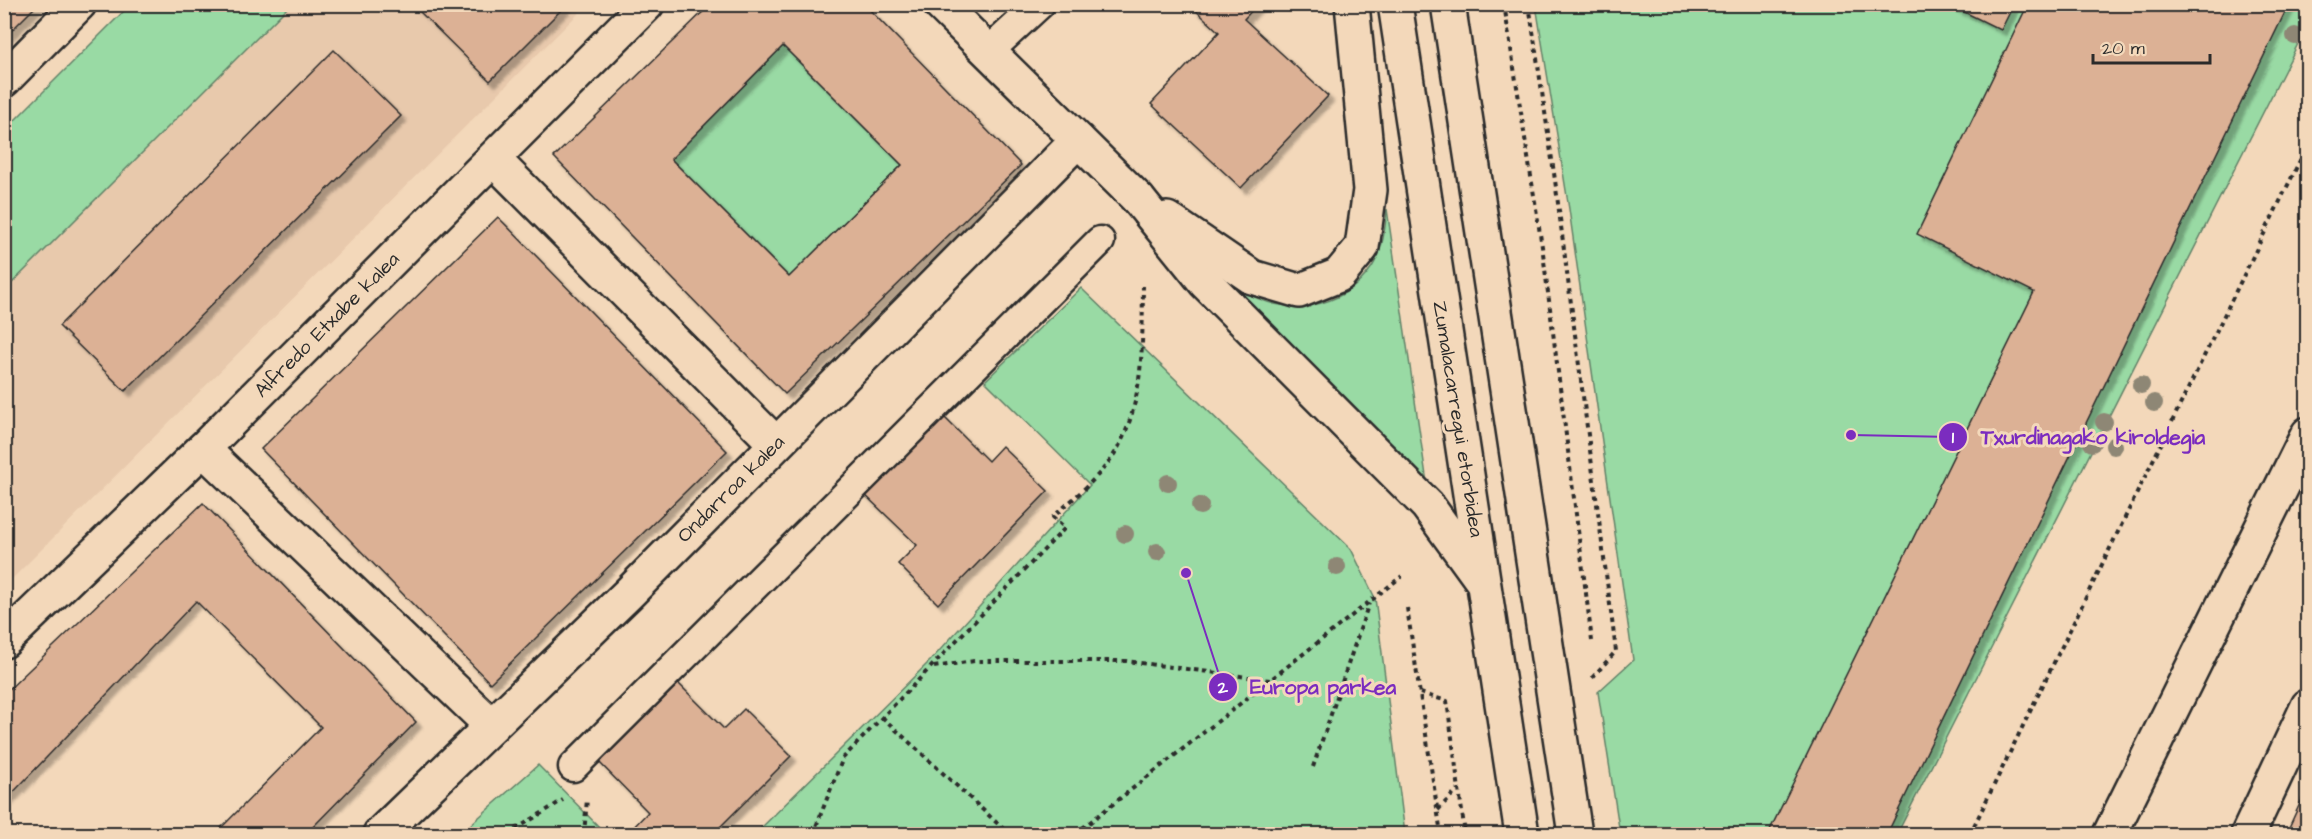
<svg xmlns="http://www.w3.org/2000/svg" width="2312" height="839" font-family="'Architects Daughter',sans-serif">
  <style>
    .built { fill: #e8c9ac }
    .green { fill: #99daa4; stroke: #628268; stroke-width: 1.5 }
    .building { fill: #dcb195; stroke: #2b2b2b; stroke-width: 1.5; fill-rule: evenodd; filter: url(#shadow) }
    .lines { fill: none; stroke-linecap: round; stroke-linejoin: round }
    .pedestrian-casing { stroke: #2b2b2b; stroke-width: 33 }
    .minor-casing { stroke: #2b2b2b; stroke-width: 38 }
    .primary-casing { stroke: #2b2b2b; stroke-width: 38 }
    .path { stroke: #2b2b2b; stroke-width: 4; stroke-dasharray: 4.5 4.5; stroke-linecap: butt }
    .pedestrian { stroke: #f3d8ba; stroke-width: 28 }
    .minor { stroke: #f3d8ba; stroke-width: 33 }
    .primary { stroke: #f3d8ba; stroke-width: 33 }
    .tree { fill: #8e8775 }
    .labels { text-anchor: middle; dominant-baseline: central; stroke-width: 6; stroke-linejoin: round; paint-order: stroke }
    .street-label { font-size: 20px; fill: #2b2b2b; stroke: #f3d8ba }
    .leader { fill: none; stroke: #7b2cbf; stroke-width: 2 }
    .callout-dot { fill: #7b2cbf; stroke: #f3d8ba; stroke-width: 2 }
    .mark-label { font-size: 18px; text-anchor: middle; font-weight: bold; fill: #fff }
    .callout-label { font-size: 21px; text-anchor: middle; font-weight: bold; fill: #7b2cbf; stroke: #f3d8ba; stroke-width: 6; stroke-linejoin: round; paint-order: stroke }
  </style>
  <defs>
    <filter id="shadow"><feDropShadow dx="5.5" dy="5.5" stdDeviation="1.5" flood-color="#0004"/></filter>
  </defs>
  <rect width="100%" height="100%" fill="#f3d8ba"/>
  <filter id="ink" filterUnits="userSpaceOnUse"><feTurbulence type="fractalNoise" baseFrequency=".0167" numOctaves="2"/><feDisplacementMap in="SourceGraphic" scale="12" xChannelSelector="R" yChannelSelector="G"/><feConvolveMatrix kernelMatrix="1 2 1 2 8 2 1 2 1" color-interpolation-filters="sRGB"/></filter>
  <g filter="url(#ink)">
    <path class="built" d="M130,5H587L5,586V130Z"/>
    <g class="green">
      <path d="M130,5H290L5,290V130Z"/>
      <path d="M1536,5H2307V26L1897,834H1620L1598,692L1633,660L1569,209Z"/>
      <path d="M783,46L902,165L789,277L671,159Z"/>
      <path d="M1387,209L1427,483L1235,295L1242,290C1284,318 1343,310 1372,267C1383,250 1385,229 1387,209Z"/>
      <path d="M1081,288L1351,549L1375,598L1405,834H755L930,661L1090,485L985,381Z"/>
      <path d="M538,765L606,834H460Z"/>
    </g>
    <g class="building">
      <path d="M4,4H38L4,38Z"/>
      <path d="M412,4H567L490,81Z"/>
      <path d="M711,4H864L1021,165L785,394L554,157ZM783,46L902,165L789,277L671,159Z"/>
      <path d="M1189,4H1258L1244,19L1328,96L1241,188L1151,104L1219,32Z"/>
      <path d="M1948,4H2014L2001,30Z"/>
      <path d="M2028,4H2289L1887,834H1768L2034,292L1917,234Z"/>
      <path d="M334,50L401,116L125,391L59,326Z"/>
      <path d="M498,217L727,451L490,683L261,449Z"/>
      <path d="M940,413L988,461L1002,446L1048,491L938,604L898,564L917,545L862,492Z"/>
      <path d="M203,503L416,722L306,834H215L321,727L196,601L4,802V694Z"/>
      <path d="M675,680L724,729L744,709L791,756L713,834H632L629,832L648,812L596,759Z"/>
      <path d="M2308,786V834H2286Z"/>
    </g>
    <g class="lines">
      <defs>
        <g id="pedestrian">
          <path d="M988,52L1040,4"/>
          <path d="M573,767L1100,241"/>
        </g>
        <g id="minor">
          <path d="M940,4L1138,199"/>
          <path d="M4,80L79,4"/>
          <path d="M493,159L776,444"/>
          <path d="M203,449L491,725"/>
          <path d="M4,641L203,449L647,4"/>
          <path d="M380,834L628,594L1078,140"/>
          <path d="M2110,834L2308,434"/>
          <path d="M2248,834L2308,706"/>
        </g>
        <g id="primary">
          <path d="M1395,4L1522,834"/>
          <path d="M1448,4L1575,834"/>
          <path d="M1138,199L1205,282L1427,505L1480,578"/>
          <path d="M1167,219L1252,277L1299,291L1339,275L1362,247L1370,190L1352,4"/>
        </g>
      </defs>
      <use href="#pedestrian" class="pedestrian-casing"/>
      <use href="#minor" class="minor-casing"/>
      <use href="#primary" class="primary-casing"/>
      <g class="path">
        <path d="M1504,4L1543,253L1592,641"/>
        <path d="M1529,4L1555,180L1616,651L1592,678"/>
        <path d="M1407,608L1441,834"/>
        <path d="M934,667L974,661H1126L1270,680"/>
        <path d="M1420,693L1447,701L1465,834"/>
        <path d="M882,717L1009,834"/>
        <path d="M1313,767L1369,603"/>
        <path d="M1438,810L1458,789"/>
        <path d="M508,834L563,800"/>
        <path d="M584,834L587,799"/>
        <path d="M813,834L843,758L1065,528L1053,517C1076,496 1104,474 1119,446C1145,396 1142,340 1143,286"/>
        <path d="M1075,834L1402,576"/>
        <path d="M1970,834L2308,144"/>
      </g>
      <use href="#pedestrian" class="pedestrian"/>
      <use href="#minor" class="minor"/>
      <use href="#primary" class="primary"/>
    </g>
    <g class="tree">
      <circle cx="2295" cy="36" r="9"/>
      <circle cx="2141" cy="385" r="9"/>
      <circle cx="2154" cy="403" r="9"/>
      <circle cx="2104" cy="422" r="9"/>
      <circle cx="2092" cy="443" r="9"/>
      <circle cx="2114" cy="446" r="9"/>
      <circle cx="1168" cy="483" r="9"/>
      <circle cx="1200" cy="506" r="9"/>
      <circle cx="1125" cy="534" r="9"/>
      <circle cx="1157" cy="552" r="9"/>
      <circle cx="1337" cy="567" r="9"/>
    </g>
  </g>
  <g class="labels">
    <g class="street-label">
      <text transform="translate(327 325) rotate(-45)">Alfredo Etxabe kalea</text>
      <text transform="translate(1458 419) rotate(81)">Zumalacarregui etorbidea</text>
      <text transform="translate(731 489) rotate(-45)">Ondarroa kalea</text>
    </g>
  </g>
  <path class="leader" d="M1851 435L1953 437M1186 573L1223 687"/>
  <g class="callout-dot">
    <circle cx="1851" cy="435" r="6"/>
    <circle cx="1186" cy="573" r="6"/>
    <circle cx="1953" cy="437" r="15"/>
    <circle cx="1223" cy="687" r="15"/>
  </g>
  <g class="mark-label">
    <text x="1953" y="443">1</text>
    <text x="1223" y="693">2</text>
  </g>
  <g class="callout-label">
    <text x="2093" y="444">Txurdinagako kiroldegia</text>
    <text x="1323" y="694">Europa parkea</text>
  </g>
  <rect width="2312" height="839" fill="none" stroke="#f3d8ba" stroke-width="24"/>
  <rect x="12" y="12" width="2288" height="815" fill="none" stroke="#2b2b2b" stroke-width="2" filter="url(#ink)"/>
  <path d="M2093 54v9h117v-9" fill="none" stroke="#2b2b2b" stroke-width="3"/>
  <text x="2102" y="54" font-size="18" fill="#2b2b2b" stroke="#f3d8ba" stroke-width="4.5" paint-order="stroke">20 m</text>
</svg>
